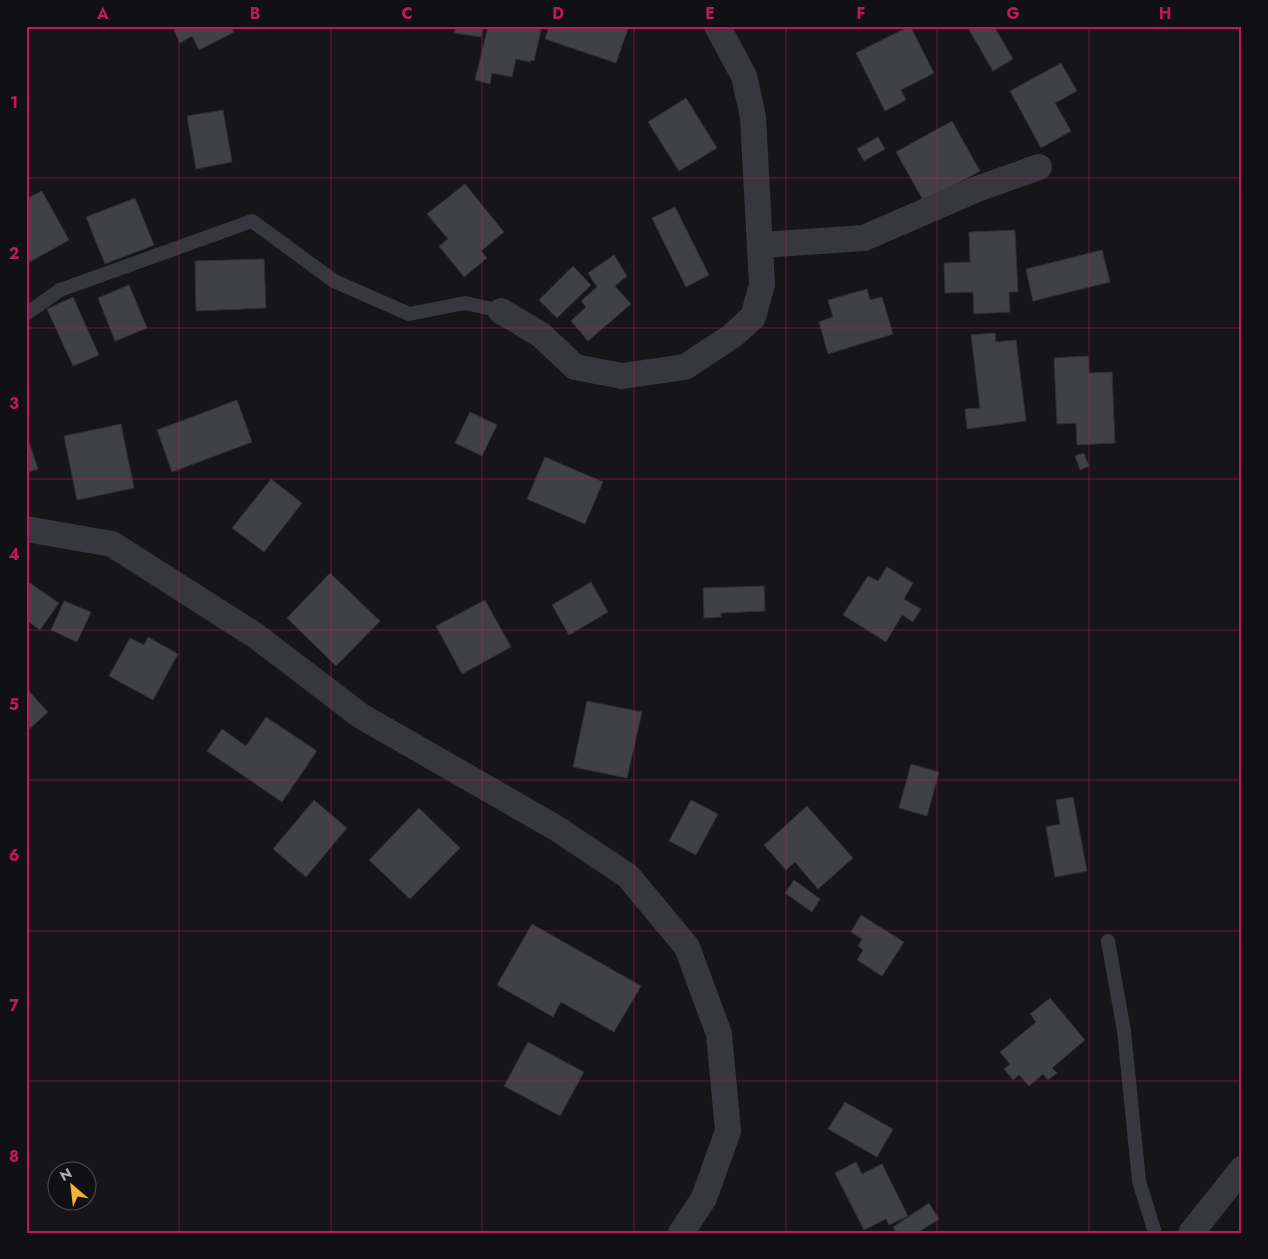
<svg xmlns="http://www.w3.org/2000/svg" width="1268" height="1259" font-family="Jost,sans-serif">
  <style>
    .building { fill: #404145; stroke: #303034 }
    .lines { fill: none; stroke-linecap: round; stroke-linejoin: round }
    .lane { stroke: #37383d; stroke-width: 14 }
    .street { stroke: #37383d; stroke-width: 26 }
    .grid { fill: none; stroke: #c2185b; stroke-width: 1; stroke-opacity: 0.55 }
    .neatline { fill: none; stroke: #c2185b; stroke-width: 2 }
    .grid-label { font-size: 16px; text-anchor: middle; font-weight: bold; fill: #c2185b }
  </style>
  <rect width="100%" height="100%" fill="#161618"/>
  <g class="building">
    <path d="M172,26H231L234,32L199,50L192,36L180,43Z"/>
    <path d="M456,26H483L481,37L454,33Z"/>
    <path d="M488,26H542L534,61L531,60L530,62L516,59L512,77L492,73L490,84L475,80Z"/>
    <path d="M549,26H629L616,63L545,39Z"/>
    <path d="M910,26L934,73L901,90L906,100L885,111L856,53Z"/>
    <path d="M967,26H994L1013,59L993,71Z"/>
    <path d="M1061,63L1077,91L1055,103L1071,131L1041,148L1010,91Z"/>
    <path d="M686,98L717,148L679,171L648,122Z"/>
    <path d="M223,110L232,162L196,169L187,116Z"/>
    <path d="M952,121L980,171L924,202L896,152Z"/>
    <path d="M878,137L885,149L864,161L857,149Z"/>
    <path d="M465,184L504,232L481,251L487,258L464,277L439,246L448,239L427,214Z"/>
    <path d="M42,191L69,240L26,264V199Z"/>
    <path d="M135,198L154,245L105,264L86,217Z"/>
    <path d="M675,207L709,275L686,287L652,218Z"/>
    <path d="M1015,230L1018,292H1009L1010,312L974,314L973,292L945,293L944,263L970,262L969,232Z"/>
    <path d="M1102,250L1110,282L1033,301L1026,269Z"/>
    <path d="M614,255L627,276L615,286L631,304L588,341L571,321L586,307L581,301L597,287L588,273Z"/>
    <path d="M264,259L266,308L196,311L195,261Z"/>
    <path d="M573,266L591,285L557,318L539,300Z"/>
    <path d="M129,285L147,328L115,341L98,298Z"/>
    <path d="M867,289L870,300L882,297L893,334L828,354L819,322L833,317L828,300Z"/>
    <path d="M73,297L99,355L73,366L47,309Z"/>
    <path d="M995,333L996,342L1016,340L1026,421L967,429L965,409L980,408L971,335Z"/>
    <path d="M1088,356L1089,373L1112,372L1115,443L1077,445L1076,423L1057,424L1054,358Z"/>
    <path d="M237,400L252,442L172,472L157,430Z"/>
    <path d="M470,412L497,425L482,456L455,443Z"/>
    <path d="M121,424L134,488L77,500L64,436Z"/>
    <path d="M26,433L38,469L26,473Z"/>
    <path d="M1084,453L1089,466L1080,470L1075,456Z"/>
    <path d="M545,457L603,482L585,524L527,499Z"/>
    <path d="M271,479L302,503L264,552L232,528Z"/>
    <path d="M887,567L913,583L904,599L921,609L913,622L902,615L886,642L843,615L868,576L878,581Z"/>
    <path d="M330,573L380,621L336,666L287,618Z"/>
    <path d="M591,582L608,612L569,635L552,605Z"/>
    <path d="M30,583L59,603L40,630L26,620V588Z"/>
    <path d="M764,586L765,611L721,613V617L704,618L703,588Z"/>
    <path d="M485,600L511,647L462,674L436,626Z"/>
    <path d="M64,601L91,612L77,642L51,630Z"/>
    <path d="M148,637L178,654L153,700L109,676L130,638L144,645Z"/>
    <path d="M26,688L48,712L26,732Z"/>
    <path d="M587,701L642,712L627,778L573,767Z"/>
    <path d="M266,717L317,751L282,802L207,751L222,729L246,746Z"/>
    <path d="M911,764L939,772L927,816L899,808Z"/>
    <path d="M1073,797L1087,871L1055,877L1046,827L1060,824L1056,800Z"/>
    <path d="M314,800L347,828L306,877L273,849Z"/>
    <path d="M691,800L718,814L696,855L669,841Z"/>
    <path d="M807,806L853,858L818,889L795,862L786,870L764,845Z"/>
    <path d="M419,808L460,848L410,899L369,860Z"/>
    <path d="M794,880L820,899L812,912L785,893Z"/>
    <path d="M861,915L904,942L882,976L857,960L863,950L858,946L862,939L851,932Z"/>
    <path d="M532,924L641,986L614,1032L561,1002L553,1017L497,985Z"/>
    <path d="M1050,998L1085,1040L1052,1068L1057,1073L1048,1080L1043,1074L1029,1086L1019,1075L1013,1080L1004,1069L1010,1064L1000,1052L1036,1022L1030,1014Z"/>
    <path d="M528,1042L584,1072L560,1116L504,1086Z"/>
    <path d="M845,1102L893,1129L877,1157L828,1129Z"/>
    <path d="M856,1162L862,1174L882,1164L908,1216L889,1225L886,1219L864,1230L835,1173Z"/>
    <path d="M929,1203L939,1219L917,1233H897L893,1227Z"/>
  </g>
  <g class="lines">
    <g class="lane">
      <path d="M26,314L60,290L252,221L334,281L409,314L465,303L501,311"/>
      <path d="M1108,941L1124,1031L1139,1181L1155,1233"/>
    </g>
    <g class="street">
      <path d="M761,245L864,238L977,189L1039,167"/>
      <path d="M501,311L541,335L575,367L622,376L685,367L732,336L753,317L762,285L753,117L744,76L717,26"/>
      <path d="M26,529L112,544L256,636L361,716L556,828L628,876L687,947L719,1034L728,1131L704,1198L681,1233"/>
      <path d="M1191,1233L1242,1169"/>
    </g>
  </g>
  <path class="grid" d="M179,26V1233M331,26V1233M482,26V1233M634,26V1233M786,26V1233M937,26V1233M1089,26V1233M26,178H1242M26,328H1242M26,479H1242M26,630H1242M26,780H1242M26,931H1242M26,1081H1242"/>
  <rect width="1268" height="1259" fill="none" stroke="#111113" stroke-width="55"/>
  <g transform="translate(72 1186) rotate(332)"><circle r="24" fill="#111113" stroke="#4d4f55"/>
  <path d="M0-4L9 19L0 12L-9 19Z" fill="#f2b134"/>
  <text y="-8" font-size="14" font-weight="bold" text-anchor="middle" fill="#a8adb8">N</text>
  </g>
  <rect x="28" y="28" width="1212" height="1204" class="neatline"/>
  <g class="grid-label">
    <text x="103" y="19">A</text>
    <text x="255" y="19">B</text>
    <text x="407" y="19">C</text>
    <text x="558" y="19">D</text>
    <text x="710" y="19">E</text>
    <text x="861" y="19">F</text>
    <text x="1013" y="19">G</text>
    <text x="1165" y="19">H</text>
    <text x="14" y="108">1</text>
    <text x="14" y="259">2</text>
    <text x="14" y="409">3</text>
    <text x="14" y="560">4</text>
    <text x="14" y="710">5</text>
    <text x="14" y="861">6</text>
    <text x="14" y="1011">7</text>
    <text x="14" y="1162">8</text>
  </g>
</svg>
